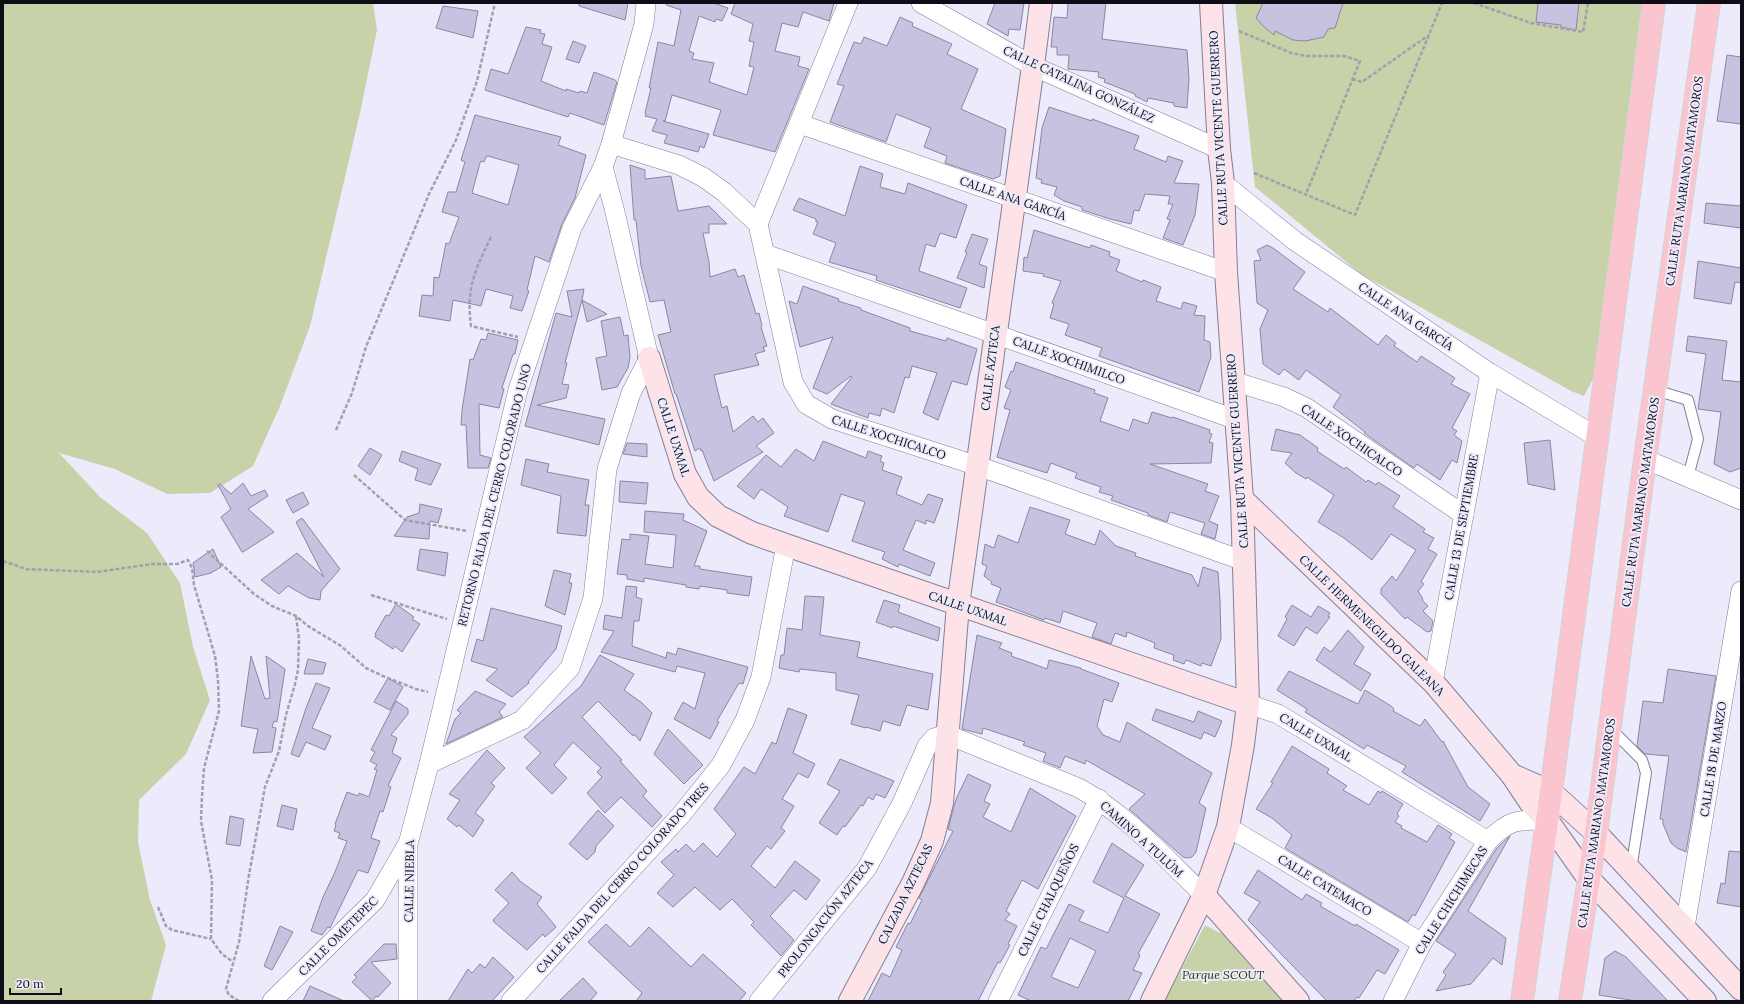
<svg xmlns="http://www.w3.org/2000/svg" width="1744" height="1004" font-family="Lora,serif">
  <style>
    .green { fill: #c8d2a8 }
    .building { fill: #c6c2df; stroke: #8b87a2; fill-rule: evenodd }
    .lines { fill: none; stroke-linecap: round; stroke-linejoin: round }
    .lane-casing { stroke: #837f99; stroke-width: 12 }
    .street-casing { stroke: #837f99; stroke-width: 20 }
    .secondary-casing { stroke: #837f99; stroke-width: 24 }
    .primary-casing { stroke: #d4d3d5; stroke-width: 24 }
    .path { stroke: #a29fae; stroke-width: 2.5; stroke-dasharray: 4 2; stroke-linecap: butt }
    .lane { stroke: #fff; stroke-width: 10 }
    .street { stroke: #fff; stroke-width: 19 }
    .secondary { stroke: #fde2e7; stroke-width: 22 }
    .primary { stroke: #fac5ce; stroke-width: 22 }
    .labels { text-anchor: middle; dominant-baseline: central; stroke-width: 4; stroke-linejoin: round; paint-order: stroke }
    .street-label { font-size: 12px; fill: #0e0c16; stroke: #edeafc }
    .park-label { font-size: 12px; font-style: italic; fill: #2d3409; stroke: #edeafc }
  </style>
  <rect width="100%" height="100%" fill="#edeafc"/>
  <g class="green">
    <path d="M3,3H373L377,30L360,113L310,326L280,406L253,466L210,493L167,494L115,469L59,453L100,497L147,533L180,583L193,647L210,700L186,754L139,800L138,842L150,900L166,945L151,1001H3Z"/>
    <path d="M1235,3H1642L1594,377L1584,396L1571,391L1361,274L1255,187Z"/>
    <path d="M1205,925L1220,933L1223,931L1286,1001H1164Z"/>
  </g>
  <g class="building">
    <path d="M579,3H628L625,20L579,6Z"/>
    <path d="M667,3H714L728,8L722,21L716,19L715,22L699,16L689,51L694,53L692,59L714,63L709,82L747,95L754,67L749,66L754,42L749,41L753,24L731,14L735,3H834L829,21L803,12L798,27L782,23L775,51L800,57L798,66L809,69L775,152L713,135L721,110L672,95L665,121H663L709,134L704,148L700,146L698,152L664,143L667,135L652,131L657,119L645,116L646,114L645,113L651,88H649L658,42L674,46L681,10L666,5Z"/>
    <path d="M995,3H1024L1020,30L1009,29L1008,36L987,24Z"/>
    <path d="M1068,3H1106L1102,39L1187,50L1189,79L1187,108L1174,106V103L1148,98L1147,102L1135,96V94L1104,82L1105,79L1098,77L1099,72L1068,69L1069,55H1057V47H1051L1054,17L1067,18Z"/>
    <path d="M1263,3H1343L1335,28L1328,29L1324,37L1305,41L1293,40L1275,31L1274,35L1263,26L1256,18Z"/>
    <path d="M1538,3H1579L1576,30L1561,27V25L1536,22Z"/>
    <path d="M443,6L478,11L473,38L436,28Z"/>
    <path d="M900,17L913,23L912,26L952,44L947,54L978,69L961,109L1006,129L1000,176L993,179L945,163L947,156L924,147L931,128L896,114L886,142L830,122L844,86L837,84L854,42L861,44L864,37L887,46Z"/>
    <path d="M526,27L541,30L540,33L545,34L542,44L552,47L541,81L566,91V89L579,93L580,91L587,93L594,72L615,80L617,82L604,125L570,113L568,117L485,90L491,69L508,74Z"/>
    <path d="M573,41L586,46L579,63L566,59Z"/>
    <path d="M1727,55L1741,57V124L1717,121Z"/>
    <path d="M1049,107L1092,121V119L1139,136L1134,149L1166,162L1168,156L1183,161L1174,183L1199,184L1195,215L1183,245L1163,238L1170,220L1167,219L1173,204H1168L1170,196L1145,194L1139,211L1134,210L1131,224L1110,219L1082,210V207L1064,201L1054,195L1057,187L1041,183L1042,180L1036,178L1042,128Z"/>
    <path d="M475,115L561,137L558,145L586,155L575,198L562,224L549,262L535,256L527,290L529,291L522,311L510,308L513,296L486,289L481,306L453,300L450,321L419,316L422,295L433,296L434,277L439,278L446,243L449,244L459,217L442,212L448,192H456L465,162L461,160ZM488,156L519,165L508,205L472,193L480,163L481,161L484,162L486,157Z"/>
    <path d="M630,165L645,170V179L671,176L678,211L709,206L727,224H709V233H703L709,262L710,277L735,269L738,277L744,275L756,314L759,313L762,326L761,327L767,346L763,347L765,351L755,354L759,365L714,375L722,408L727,406L733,432L753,416L758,422L763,418L774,433L756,446L763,452L714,481L702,450L701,451L700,448L695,451L676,394H675L658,335L671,332L664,300L650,302L641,266L636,220H634Z"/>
    <path d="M860,166L883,174L880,187L905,194L908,183L967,205L956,238L940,233L935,247L926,244L919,271L967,288L960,308L876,280L877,276L829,262L836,243L813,234L818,222H816V219L793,210L799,198L845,216Z"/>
    <path d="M1706,203L1741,206V228L1704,223Z"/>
    <path d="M1034,230L1090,248L1091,245L1110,252L1109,256L1120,260L1116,271L1142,282L1143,280L1161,287L1156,301L1181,309L1183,302L1197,306L1194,315L1205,316L1204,340L1210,342L1211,357L1199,392L1099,356L1102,348L1065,335L1069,324L1050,318L1054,304L1052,303L1061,281L1043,276L1044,274L1023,271L1024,257L1027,258Z"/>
    <path d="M972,234L988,239L979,264L987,267L984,288L957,278L967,253L965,252Z"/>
    <path d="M1267,245L1273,248L1305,272L1293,289L1328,312L1330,308L1378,345L1386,335L1396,343L1394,346L1417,362L1421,356L1455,378L1451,384L1470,394L1452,428L1457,431L1454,435L1462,441L1457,463L1452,460L1440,480L1417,464L1414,468L1364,433L1365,432L1333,407L1341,395L1306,370L1299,380L1284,369L1279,375L1263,364L1260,329L1268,310L1257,303L1254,261L1261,260L1257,250Z"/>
    <path d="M1698,261L1741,268V283L1735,282L1731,304L1694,298Z"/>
    <path d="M803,286L839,299L838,301L861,308V310L910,328V331L946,341L947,338L977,349L967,385L952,381L938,420L923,413L937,373L912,366L909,378L905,377L894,413L882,408L880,416L869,413L868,418L831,404L852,377L851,376L827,394L813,388L833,337L800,347L789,301L797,304Z"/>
    <path d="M584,289L582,300L607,314L587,322L582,300L565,363H567L562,384L569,385L566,398L537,405L605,419L599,445L525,426L556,313L572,317L567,291Z"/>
    <path d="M620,317L624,336L628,335L630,357L628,368L617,387L602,390L596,358L607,356L601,321Z"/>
    <path d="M488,333L518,340L515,354H513L502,388L504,389L499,408L479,404L480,455L491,458L488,468H468L466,425H461L462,410L470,359L473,360L481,339L486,340Z"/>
    <path d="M1688,336L1727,341L1722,380L1741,382V468L1730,472L1714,464L1721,412L1698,409L1706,354L1686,351Z"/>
    <path d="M1016,362L1095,390L1094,393L1108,398L1100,421L1129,431L1133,419L1148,424L1152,412L1172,418L1173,417L1210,430L1209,433L1212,434L1209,442L1213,443L1211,463L1150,464L1208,484L1205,491L1219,496L1209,521L1218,525L1215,539L1201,534L1205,523L1170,512L1167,522L1148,515V513L1111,500L1113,496L1099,492L1101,487L1075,478L1077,473L1051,463L1047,473L997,457L1010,410L1004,408L1011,390L1005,387L1011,371L1013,372Z"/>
    <path d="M1276,429L1300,435L1318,448L1317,451L1344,469L1346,467L1366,482L1368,480L1376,485L1378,482L1400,496L1393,507L1425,529L1423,532L1434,538L1428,549L1437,554L1421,582L1424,584L1418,591L1423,599L1422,600L1428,606L1423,611L1433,621L1431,631L1427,632L1407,617L1405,619L1381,594V589L1392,576L1396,581L1416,550L1391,534L1372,560L1344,538L1318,522L1334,495L1307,477L1306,479L1296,473L1285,463L1292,453L1271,450Z"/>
    <path d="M1550,440L1555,490L1528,484L1524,443Z"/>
    <path d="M823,441L866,458L868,451L882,456L880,461L884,463L882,470L902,477L896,494L922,505L928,494L943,499L934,523L926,520V524L916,520L903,550L935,563L930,576L899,564L898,567L882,559L885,552L852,541L865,502L841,494L828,532L784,516L788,507L761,489L754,499L737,486L766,455L781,467L796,449L814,461Z"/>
    <path d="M627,443L647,444V457L623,454Z"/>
    <path d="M370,448L382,455L370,475L358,466Z"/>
    <path d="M402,451L441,464L431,485L415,480L418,469L399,461Z"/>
    <path d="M526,459L549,464L547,472L589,480L585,505H589L586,536L557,533L561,496L521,485Z"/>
    <path d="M620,481L648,483L646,504L619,502Z"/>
    <path d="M243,483L251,496L265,490L268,496L248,509L274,532L243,552H242L221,517L231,509L218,485L220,484L231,494Z"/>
    <path d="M303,492L309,504L293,513L286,500Z"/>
    <path d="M420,504L442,509L438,523L430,521L429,539L394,536L407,517L419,513Z"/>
    <path d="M1030,507L1070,520L1065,534L1095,545L1100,530L1116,546L1136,553L1135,556L1192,575L1198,587L1203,567L1218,572L1220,601L1221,639L1211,666L1202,663L1201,666L1186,660L1184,664L1173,660L1174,655L1154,648L1155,643L1127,632L1126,637L1115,633L1111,644L1092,637L1097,623L1063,611L1060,623L1045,618L1044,620L996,602L1001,588L991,584L992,582L984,576L987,566L982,564L985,544L994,548L998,535L1018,543Z"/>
    <path d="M645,511L684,514L683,520L707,531L694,566H700V569L752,577L749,596L727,593V590L700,586L699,589L686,587V585L644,578V582L627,579V575L617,574L622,539L630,540V534L649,536L645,564L673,568L676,535L644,532Z"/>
    <path d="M302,518L340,569L321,591L320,600L309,598L288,586L279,594L261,580L297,553L324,577L296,522Z"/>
    <path d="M213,549L221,567L211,573L195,577L193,563Z"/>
    <path d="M420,549L448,553L445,576L417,570Z"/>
    <path d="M554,570L571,574L569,583H572L565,615L545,606Z"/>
    <path d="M626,586L637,587L636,597L642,599L639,621H634L632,646L666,658L667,652L676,655L678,648L748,667L743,684L739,683L717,721L719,722L710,739L674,719L683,702L695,709L705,673L677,666L675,672L601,652L614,631L603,629L605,615L622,618Z"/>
    <path d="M805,596L824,597L820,635L860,642L857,657L933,674L928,710L907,705L900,726L883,721L880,731L866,727V728L851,724L859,695L836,690V673L800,669L799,672L779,668L781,655H784L787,628L802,630Z"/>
    <path d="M884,600L900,605L898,612L940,628L938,641L893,626L892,628L876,622Z"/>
    <path d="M396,604L414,617L412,619L420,624L402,652L395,646L393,649L375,637L376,635L375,634L386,615L389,616Z"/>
    <path d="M1292,605L1311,617L1318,606L1330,613L1328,616L1330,617L1317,634L1306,627L1294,646L1278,636L1287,619L1285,617Z"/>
    <path d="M491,608L562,626L556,649L528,682L529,683L512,697L486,680L498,669L471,661L477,639L483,641Z"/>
    <path d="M1348,630L1364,647L1354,664L1371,674L1361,691L1316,660L1324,647L1331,652Z"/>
    <path d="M977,635L1002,643L999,648L1012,653L1011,656L1031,663L1047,669L1049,660L1081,668V669L1119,683L1112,702L1104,699L1097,726L1103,735L1120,742L1127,722L1212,773L1199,803L1206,808L1196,852L1192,857L1188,858L1183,857L1129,809L1145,794L1086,760L1085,764L1065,756L1060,768L1043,761L1046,753L1023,745L1025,742L983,728L982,734L962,729Z"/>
    <path d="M600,655L634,674L624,690L642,703L652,713L640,741L634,734L633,736L598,701L582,717L622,760L620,761L647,791L643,796L662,816L652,827L621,797L605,813L587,793L602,777L597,772L601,768L573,742L554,765L567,778L552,794L526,768L541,753L524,737L581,686Z"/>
    <path d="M251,656L265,699L270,698L266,656L285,669L277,722L274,721L272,727L276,728L272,752L253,753L258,729L241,726Z"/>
    <path d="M308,659L326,663L323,674H304Z"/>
    <path d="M1668,669L1716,676L1686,852L1677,848L1671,843L1663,824V819H1660L1669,756L1645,754L1637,746L1643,701L1663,703Z"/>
    <path d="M1289,671L1358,704L1365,690L1391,706L1394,709L1393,711L1420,726L1425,719L1442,742L1443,741L1468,787L1490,804L1480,821L1402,772L1406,766L1367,745L1364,749L1305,712L1307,709L1277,690Z"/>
    <path d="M388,678L403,687L390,710L374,702Z"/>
    <path d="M316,683L330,688L312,728L331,736L325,750L306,742L299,757L291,754L306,708Z"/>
    <path d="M475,691L506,704L499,712L503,717L446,744L455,719L461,713L457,710Z"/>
    <path d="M396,701L408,709V714L391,735L397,738L392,753L401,758L388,786L391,787L383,812L380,811L371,838L380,841L368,873L358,870L330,928L328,927L322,935L311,931L323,897L335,872L347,841L338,838L340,833L334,831L336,825L335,824L347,792L358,796L359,793L369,797L377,770L374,769L377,765L370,761L375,752L371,750Z"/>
    <path d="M788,708L807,715L793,753L815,764L808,778L798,773L782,799L794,806L781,828L785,831L771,849L767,846L751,866L775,888L795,861L820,880L806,900L794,890L770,916L794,940L781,956L751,925L754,922L732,899L720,910L695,887L673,907L657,893L674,875L661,862L676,849L678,852L686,844L694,852L703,843L717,857L736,834L714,809L744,767L755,774L772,742L776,744Z"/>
    <path d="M1156,709L1194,722L1198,711L1222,721L1215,737L1204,732L1201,739L1152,720Z"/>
    <path d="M668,729L703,765L684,784L654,754Z"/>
    <path d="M1292,746L1329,769L1327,773L1347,786L1343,790L1369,805L1378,791L1381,793L1382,791L1403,804L1397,814L1399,816L1395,822L1402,826L1401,828L1427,842L1438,825L1452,834L1449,838L1455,842L1415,916L1413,914L1408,922L1285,848L1292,835L1272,818L1256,809L1273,783L1271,782Z"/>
    <path d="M487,750L505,768L491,783L495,786L475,813L484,820L473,837L459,825L457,827L447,819L460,800L449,794Z"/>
    <path d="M840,759L894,781L885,798L876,794L873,800L868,797L863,806L861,805L845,827L843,826L837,835L819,823L840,791L827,784Z"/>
    <path d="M968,774L991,785L984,801L990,804L983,817L1011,832L1030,788L1076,816L1038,889L1022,880L1006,911L1010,914L1005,920L1017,926L1008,944L1010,945L1000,963L998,962L978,1001H868L882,973L890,977L902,950L896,947L908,923L910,924L922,900L919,898L953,831L948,829L954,806L957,797Z"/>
    <path d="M282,805L297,809L293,830L277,826Z"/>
    <path d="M598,810L614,826L596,846L595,852L587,860L569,844Z"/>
    <path d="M230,816L244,819L240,846L226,844Z"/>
    <path d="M1510,836L1468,911L1506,938L1502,965L1493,958L1471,984L1436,991L1446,975L1443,972L1456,954L1436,941L1497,848Z"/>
    <path d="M1112,843L1144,865L1125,896L1160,914L1138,954L1140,955L1133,970L1142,973L1128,1001H1031L1018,995L1041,947L1046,949L1069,904L1084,911L1079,921L1108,933L1124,898L1093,882ZM1070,938L1096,951L1078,988L1051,977Z"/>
    <path d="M1729,851L1741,852V907L1717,903L1721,883L1725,884Z"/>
    <path d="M1258,870L1302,900L1306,894L1322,903L1320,906L1355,926L1356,924L1399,950L1385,974L1377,970L1359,998L1357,997L1354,1001H1327L1248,920L1260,902L1244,893Z"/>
    <path d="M512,872L521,882L542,897L537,904L556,927L545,937L543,934L527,950L494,922L493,920L509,903L495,890Z"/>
    <path d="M606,924L630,947L649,927L691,967L703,954L746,993L739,1001H636L642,993L588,942Z"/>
    <path d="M280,926L293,932L272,970L264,966Z"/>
    <path d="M384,944H396L397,959L371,962L391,983L378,997L376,996L372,1001L352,982L357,977L354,975Z"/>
    <path d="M1615,951L1626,957L1668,1001H1636L1599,995L1605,958Z"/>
    <path d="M493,957L514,977L492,1001H448L468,969L472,973L480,964L485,968Z"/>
    <path d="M583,978L597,993L590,1001H559Z"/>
    <path d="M310,986L344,1001H303Z"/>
  </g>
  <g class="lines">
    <defs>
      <g id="lane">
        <path d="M1655,390L1688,400L1698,439L1688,477"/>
        <path d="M1611,729L1642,760L1646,773L1631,870"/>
      </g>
      <g id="street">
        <path d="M921,3L1033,66L1219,149"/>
        <path d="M800,124L1226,272"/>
        <path d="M611,144L679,165L703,177L724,192L758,224L793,382L806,404L832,419L978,466L1244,561"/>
        <path d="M1223,183L1295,241L1490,373L1597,437"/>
        <path d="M758,224L848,3"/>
        <path d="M765,254L995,334L1237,420"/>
        <path d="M1233,381L1284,397L1307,408L1464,515"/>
        <path d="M1645,459L1741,500"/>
        <path d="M1433,682L1490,373"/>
        <path d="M1248,704L1278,714L1488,841"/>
        <path d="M429,764L522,720L570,668L593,598L607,469L631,393L649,358L614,208L603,167"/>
        <path d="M1228,827L1422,943"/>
        <path d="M1685,927L1741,591"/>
        <path d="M272,1001L375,900L407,845"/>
        <path d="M408,1001V844L429,764L518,390L572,228L603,167L611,144L644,24L646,3"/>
        <path d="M511,1001L681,815L721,765L745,720L761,677L786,545"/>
        <path d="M759,1001L867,868L902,803L927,746L934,738L946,734L1079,788C1126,814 1165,858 1204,895"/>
        <path d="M998,1001L1099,799"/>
        <path d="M1393,1001L1422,943L1488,841C1510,819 1517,820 1547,820"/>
      </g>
      <g id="secondary">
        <path d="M649,358L685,474L698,497L718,516L752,533L786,545L1248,704"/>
        <path d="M1242,499L1433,682L1512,775L1530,802L1547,820L1588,878L1705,1001"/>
        <path d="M1512,775L1551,792L1596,833L1741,989"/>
        <path d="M1204,895L1298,1001"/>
        <path d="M850,1001L913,883L932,841L942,803L958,605L1033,66L1041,3"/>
        <path d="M1152,1001L1204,895L1228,827L1243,745L1248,704L1242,499L1226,272L1223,183L1219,149L1211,3"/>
      </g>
      <g id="primary">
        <path d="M1522,1001L1551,792L1654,3"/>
        <path d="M1570,1001L1596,833L1645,459L1709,3"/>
      </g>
    </defs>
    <use href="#lane" class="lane-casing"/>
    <use href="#street" class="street-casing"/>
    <use href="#secondary" class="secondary-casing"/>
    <use href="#primary" class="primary-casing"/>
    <g class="path">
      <path d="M1474,3L1531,23L1583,32L1588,3"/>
      <path d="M1239,31L1291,53L1307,56H1344L1360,61L1306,194"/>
      <path d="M1352,79L1362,82L1429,35"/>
      <path d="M1254,173L1355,215L1442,3"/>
      <path d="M491,237C475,270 466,288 471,326L518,337"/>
      <path d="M336,430L352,393L366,347L429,194L456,140L477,81L495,3"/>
      <path d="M354,475L405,520L467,531"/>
      <path d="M207,551L254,594L272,606L296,616L308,626L341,646L366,668L383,676L416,689L428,692"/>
      <path d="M3,561L26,569L97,572L152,564H177L188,560L192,568L194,585L215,656L218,680L219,711L204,768L202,796L201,821L212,880L211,939L222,954L233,962"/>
      <path d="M371,595L447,619"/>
      <path d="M158,907L166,926L172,930L211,939"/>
      <path d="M239,1001L229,995L226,989L239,942L249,875L265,787L279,751L286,715L295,684L298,670L299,639L296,616"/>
    </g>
    <use href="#lane" class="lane"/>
    <use href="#street" class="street"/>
    <use href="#secondary" class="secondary"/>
    <use href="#primary" class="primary"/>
  </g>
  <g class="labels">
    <g class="street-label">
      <text transform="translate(1079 84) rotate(25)">CALLE CATALINA GONZÁLEZ</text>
      <text transform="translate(1218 128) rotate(-93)">CALLE RUTA VICENTE GUERRERO</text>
      <text transform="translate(1684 181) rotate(-82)">CALLE RUTA MARIANO MATAMOROS</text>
      <text transform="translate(1013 198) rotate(19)">CALLE ANA GARCÍA</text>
      <text transform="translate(1406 316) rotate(34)">CALLE ANA GARCÍA</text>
      <text transform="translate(1069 360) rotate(20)">CALLE XOCHIMILCO</text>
      <text transform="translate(990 368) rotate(-83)">CALLE AZTECA</text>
      <text transform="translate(674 437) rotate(72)">CALLE UXMAL</text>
      <text transform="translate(889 437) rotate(18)">CALLE XOCHICALCO</text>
      <text transform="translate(1352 440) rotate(34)">CALLE XOCHICALCO</text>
      <text transform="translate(1237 451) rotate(-94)">CALLE RUTA VICENTE GUERRERO</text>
      <text transform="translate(494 495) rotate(-76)">RETORNO FALDA DEL CERRO COLORADO UNO</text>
      <text transform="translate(1640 502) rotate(-82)">CALLE RUTA MARIANO MATAMOROS</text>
      <text transform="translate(1461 527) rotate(-80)">CALLE 13 DE SEPTIEMBRE</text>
      <text transform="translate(968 608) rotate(19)">CALLE UXMAL</text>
      <text transform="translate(1372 625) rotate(44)">CALLE HERMENEGILDO GALEANA</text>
      <text transform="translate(1316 737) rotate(31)">CALLE UXMAL</text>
      <text transform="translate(1713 759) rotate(-81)">CALLE 18 DE MARZO</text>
      <text transform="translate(1596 823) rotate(-82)">CALLE RUTA MARIANO MATAMOROS</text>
      <text transform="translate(1142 839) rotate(42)">CAMINO A TULÚM</text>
      <text transform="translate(622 878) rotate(-48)">CALLE FALDA DEL CERRO COLORADO TRES</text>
      <text transform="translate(409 881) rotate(-89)">CALLE NIEBLA</text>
      <text transform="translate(1325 885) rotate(31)">CALLE CATEMACO</text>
      <text transform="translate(905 894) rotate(-64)">CALZADA AZTECAS</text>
      <text transform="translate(1048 900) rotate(-64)">CALLE CHALQUEÑOS</text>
      <text transform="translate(1451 900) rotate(-58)">CALLE CHICHIMECAS</text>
      <text transform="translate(825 918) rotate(-52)">PROLONGACIÓN AZTECA</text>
      <text transform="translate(338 936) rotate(-45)">CALLE OMETEPEC</text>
    </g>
    <g class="park-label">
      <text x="1223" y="974">Parque SCOUT</text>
    </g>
  </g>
  <rect width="1744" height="1004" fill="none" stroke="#0e0c16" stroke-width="8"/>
  <path d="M10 988v6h51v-6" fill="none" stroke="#0e0c16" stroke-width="2"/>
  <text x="16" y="988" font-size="12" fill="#0e0c16" stroke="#edeafc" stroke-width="3" paint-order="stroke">20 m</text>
</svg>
